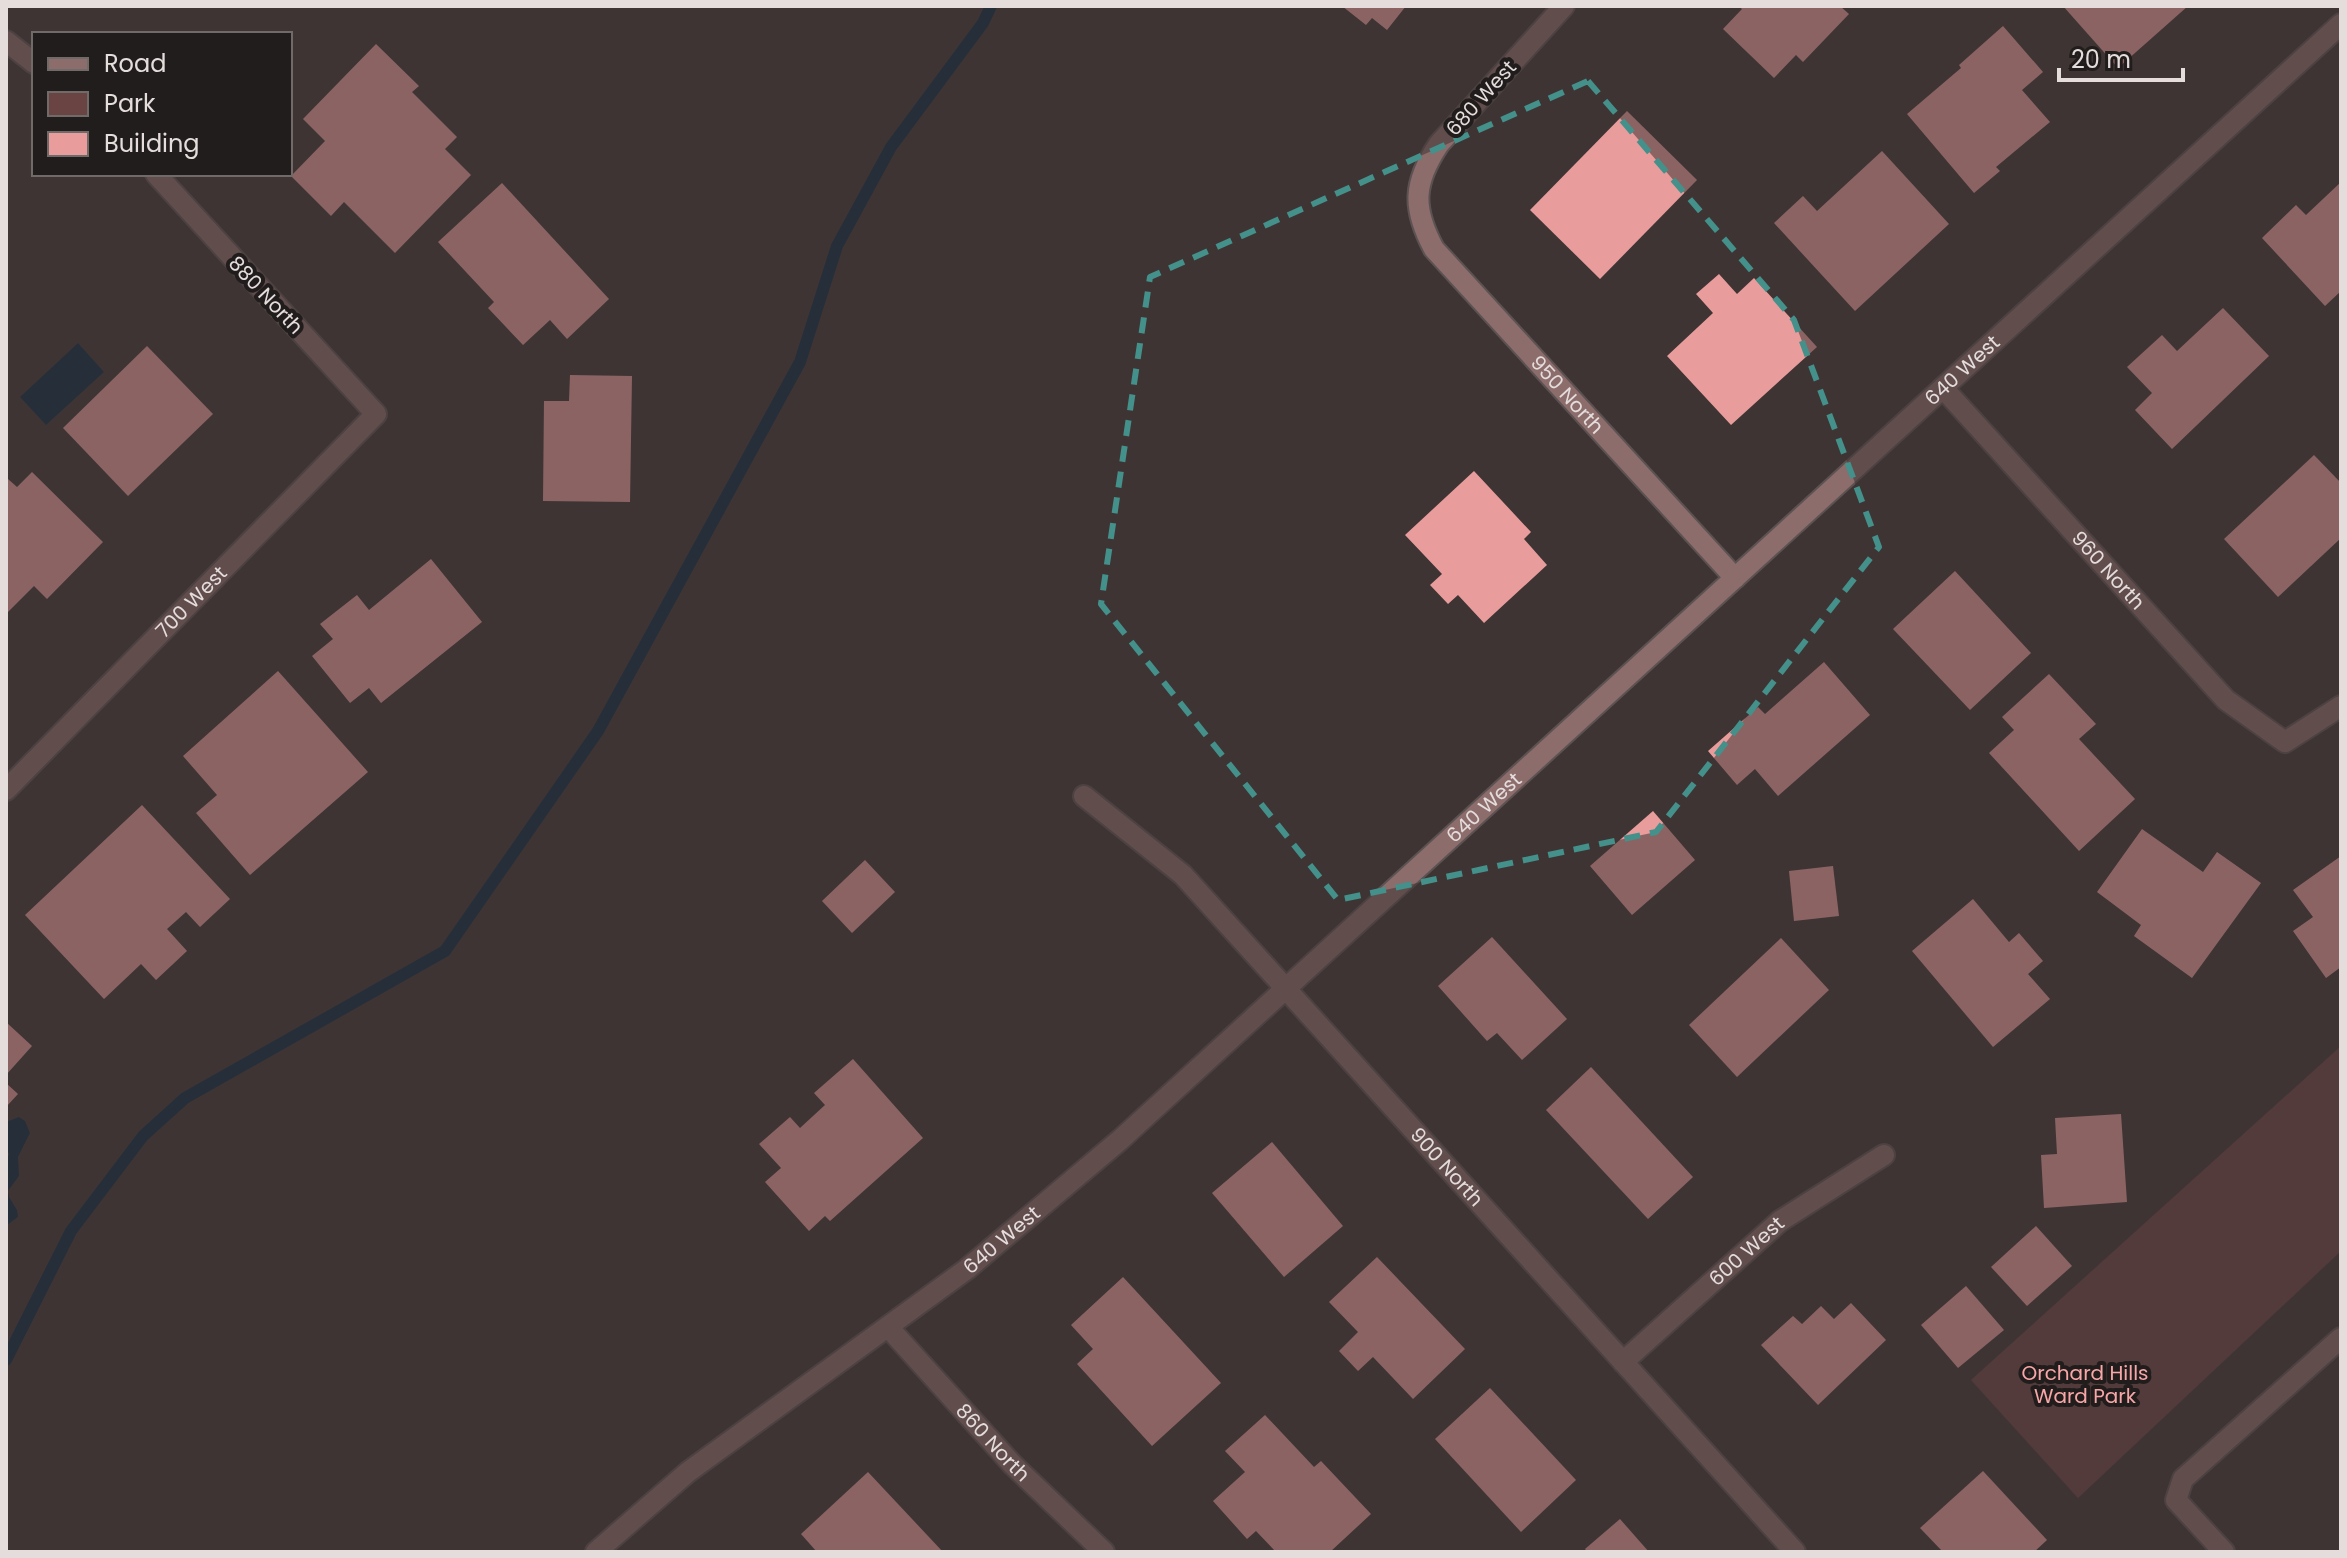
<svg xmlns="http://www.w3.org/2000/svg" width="2347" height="1558" font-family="Poppins,sans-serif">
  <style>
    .green { fill: #6a4343 }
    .water { fill: #08293e }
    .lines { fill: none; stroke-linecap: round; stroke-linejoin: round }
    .stream { stroke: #08293e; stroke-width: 12 }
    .building { fill: #e89c9c }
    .minor-casing { stroke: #5d5252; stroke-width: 24 }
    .minor { stroke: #8d6c6c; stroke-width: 20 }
    .marked { fill: none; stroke: #44908a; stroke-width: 6; stroke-dasharray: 16 10; stroke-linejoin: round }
    .labels { text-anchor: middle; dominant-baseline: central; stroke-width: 8; stroke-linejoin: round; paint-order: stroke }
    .street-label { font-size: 20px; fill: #e4dddc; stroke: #221d1d }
    .park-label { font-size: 20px; fill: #f8a6a7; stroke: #221d1d }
  </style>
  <rect width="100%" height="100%" fill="#3f3434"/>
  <path class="green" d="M2341,1046V1251L2078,1498L1971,1380Z"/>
  <g class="water">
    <path d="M78,343L104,372L46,425L20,397Z"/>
    <path d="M19,1117L25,1121L30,1133L18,1157L19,1176L8,1191L9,1197L17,1210L18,1217L7,1225L6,1158L9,1155L6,1143V1122Z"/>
  </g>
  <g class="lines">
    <path class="stream" d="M6,1360L71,1231L143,1136L185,1098L445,951L598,731L800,362L837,246L891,147L983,23L991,6"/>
  </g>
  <g class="building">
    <path d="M1342,6H1406L1387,30L1372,18L1366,25Z"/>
    <path d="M1738,6H1840L1849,14L1803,62L1796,55L1774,78L1723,29L1742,9Z"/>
    <path d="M2063,6H2188L2118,68Z"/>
    <path d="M2003,26L2043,72L2022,90L2050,122L1996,167L2000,171L1974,193L1907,114L1961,68L1959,65Z"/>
    <path d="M376,44L419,86L412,92L457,137L445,149L471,175L395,253L344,202L331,216L291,176L325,141L303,119Z"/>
    <path d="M1627,111L1697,180L1600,279L1530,210Z"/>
    <path d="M1882,151L1949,224L1855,311L1774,223L1803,196L1817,211Z"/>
    <path d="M2341,182V291L2325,306L2262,238L2296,205L2306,215Z"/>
    <path d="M502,183L609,299L567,339L550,320L523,345L488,308L494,302L438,242Z"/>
    <path d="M1719,274L1737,294L1754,278L1817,347L1731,425L1667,356L1713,313L1696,294Z"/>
    <path d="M2223,308L2269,356L2172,449L2135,410L2152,393L2127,367L2162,335L2177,351Z"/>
    <path d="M147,346L213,414L128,496L63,428Z"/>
    <path d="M570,375L632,376L630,502L543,501L544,401H569Z"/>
    <path d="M2314,455L2341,483V538L2278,597L2224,539Z"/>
    <path d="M1474,471L1531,532L1524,539L1547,565L1484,623L1458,595L1448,604L1430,585L1442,574L1405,535Z"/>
    <path d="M32,472L103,542L47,599L34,586L6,614V481L8,479L17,487Z"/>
    <path d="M431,559L482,622L381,703L369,688L350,703L312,656L333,639L320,624L357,595L369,610Z"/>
    <path d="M1955,571L2031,653L1970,710L1893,629Z"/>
    <path d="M1824,662L1870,715L1778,796L1755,769L1737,785L1708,751L1758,707L1765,714Z"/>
    <path d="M278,671L368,772L250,875L196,813L217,795L183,756Z"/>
    <path d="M2049,674L2096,724L2079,739L2135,799L2079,851L1989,753L2014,730L2002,717Z"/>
    <path d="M142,805L230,899L200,927L186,912L167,929L187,951L156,980L141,964L104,999L25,915Z"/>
    <path d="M1653,811L1695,860L1632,915L1590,866Z"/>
    <path d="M2142,829L2203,872L2217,852L2261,883L2192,978L2134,936L2141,925L2097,892Z"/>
    <path d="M2341,856V967L2326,978L2293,931L2313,917L2293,890Z"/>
    <path d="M865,860L895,892L852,933L822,901Z"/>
    <path d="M1833,866L1839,916L1794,921L1789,871Z"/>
    <path d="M1973,899L2009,942L2019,933L2043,961L2028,974L2050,999L1993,1047L1912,951Z"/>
    <path d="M1492,937L1567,1019L1522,1060L1497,1033L1487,1041L1438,986Z"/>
    <path d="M1781,938L1829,990L1737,1077L1689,1025Z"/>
    <path d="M6,1022L32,1046L6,1075Z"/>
    <path d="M853,1059L923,1138L830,1221L825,1216L809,1231L765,1182L781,1168L759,1144L790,1117L800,1128L825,1105L814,1093Z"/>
    <path d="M1591,1067L1693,1177L1648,1219L1546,1110Z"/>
    <path d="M6,1083L18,1094L6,1107Z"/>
    <path d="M2121,1114L2127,1202L2044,1208L2041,1155L2057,1154L2055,1118Z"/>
    <path d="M1272,1142L1343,1226L1284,1277L1212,1193Z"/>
    <path d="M2036,1226L2072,1266L2027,1306L1991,1267Z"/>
    <path d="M1377,1257L1465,1349L1413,1399L1373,1357L1358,1371L1339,1351L1358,1332L1329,1302Z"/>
    <path d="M1123,1277L1221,1383L1152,1446L1077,1364L1093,1349L1071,1325Z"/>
    <path d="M1966,1286L2004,1330L1958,1368L1921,1325Z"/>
    <path d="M1851,1303L1886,1340L1818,1405L1761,1345L1793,1316L1802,1324L1821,1306L1834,1319Z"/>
    <path d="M1490,1388L1576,1480L1521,1532L1435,1439Z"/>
    <path d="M1265,1415L1314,1467L1321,1461L1371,1514L1330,1552H1276L1256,1531L1247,1539L1213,1501L1245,1472L1225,1451Z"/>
    <path d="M1983,1471L2047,1540L2034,1552H1943L1920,1528Z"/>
    <path d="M868,1472L943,1552H817L801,1534Z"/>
    <path d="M1620,1519L1649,1552H1587L1585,1549Z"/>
  </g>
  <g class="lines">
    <defs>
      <g id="minor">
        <path id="s1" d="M1564,6L1439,144C1413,183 1412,208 1434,249L1735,578"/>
        <path d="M6,41L34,63"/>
        <path id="s2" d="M1943,388L2226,700L2285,742L2341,706"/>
        <path id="s3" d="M6,790L376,414L156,174"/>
        <path id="s4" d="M1084,796L1183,875L1795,1552"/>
        <path id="s5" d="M888,1327L1012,1464L1104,1552"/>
        <path id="s6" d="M1623,1362L1780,1221L1884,1155"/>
        <path id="s7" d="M596,1552L688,1472L967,1269L1120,1140L2341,24"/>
        <path d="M2224,1552L2176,1500L2183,1479L2341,1338"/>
      </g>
    </defs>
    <use href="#minor" class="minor-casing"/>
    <use href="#minor" class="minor"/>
  </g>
  <path d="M0 0H2347V1558H0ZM1588,81L1794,320L1879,547L1656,832L1338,900L1101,604L1150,277Z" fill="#3f3434" fill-opacity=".55" fill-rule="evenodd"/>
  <path class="marked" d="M1588,81L1794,320L1879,547L1656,832L1338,900L1101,604L1150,277Z"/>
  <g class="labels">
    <g class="street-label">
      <text transform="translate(1481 98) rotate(-48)">680 West</text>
      <text transform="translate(266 295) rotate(47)">880 North</text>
      <text stroke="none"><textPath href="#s7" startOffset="1808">640 West</textPath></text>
      <text stroke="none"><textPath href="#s1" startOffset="496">950 North</textPath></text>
      <text stroke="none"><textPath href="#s2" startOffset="246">960 North</textPath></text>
      <text stroke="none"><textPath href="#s3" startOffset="264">700 West</textPath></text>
      <text stroke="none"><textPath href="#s7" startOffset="1160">640 West</textPath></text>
      <text stroke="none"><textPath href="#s4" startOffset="520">900 North</textPath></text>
      <text stroke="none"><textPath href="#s7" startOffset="512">640 West</textPath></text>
      <text stroke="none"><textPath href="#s6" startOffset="166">600 West</textPath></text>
      <text stroke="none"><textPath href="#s5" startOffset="156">860 North</textPath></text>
    </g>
    <g class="park-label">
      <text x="2085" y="1373">Orchard Hills<tspan x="2085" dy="23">Ward Park</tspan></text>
    </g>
  </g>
  <rect width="2347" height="1558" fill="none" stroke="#e4dddc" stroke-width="16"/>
  <rect x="32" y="32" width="260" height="144" fill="#221d1d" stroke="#706a69" stroke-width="2"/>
  <rect x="48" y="58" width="40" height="12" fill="#8d6c6c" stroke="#706a69" stroke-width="2"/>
  <text x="104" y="72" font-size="24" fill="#e4dddc">Road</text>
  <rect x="48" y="92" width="40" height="24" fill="#6a4343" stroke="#706a69" stroke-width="2"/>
  <text x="104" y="112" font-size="24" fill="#e4dddc">Park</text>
  <rect x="48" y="132" width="40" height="24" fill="#e89c9c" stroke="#706a69" stroke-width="2"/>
  <text x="104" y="152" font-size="24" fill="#e4dddc">Building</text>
  <path d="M2059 68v12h124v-12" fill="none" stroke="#e4dddc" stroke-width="4"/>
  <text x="2071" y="68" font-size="24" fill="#e4dddc" stroke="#221d1d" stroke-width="6" paint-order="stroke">20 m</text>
</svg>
